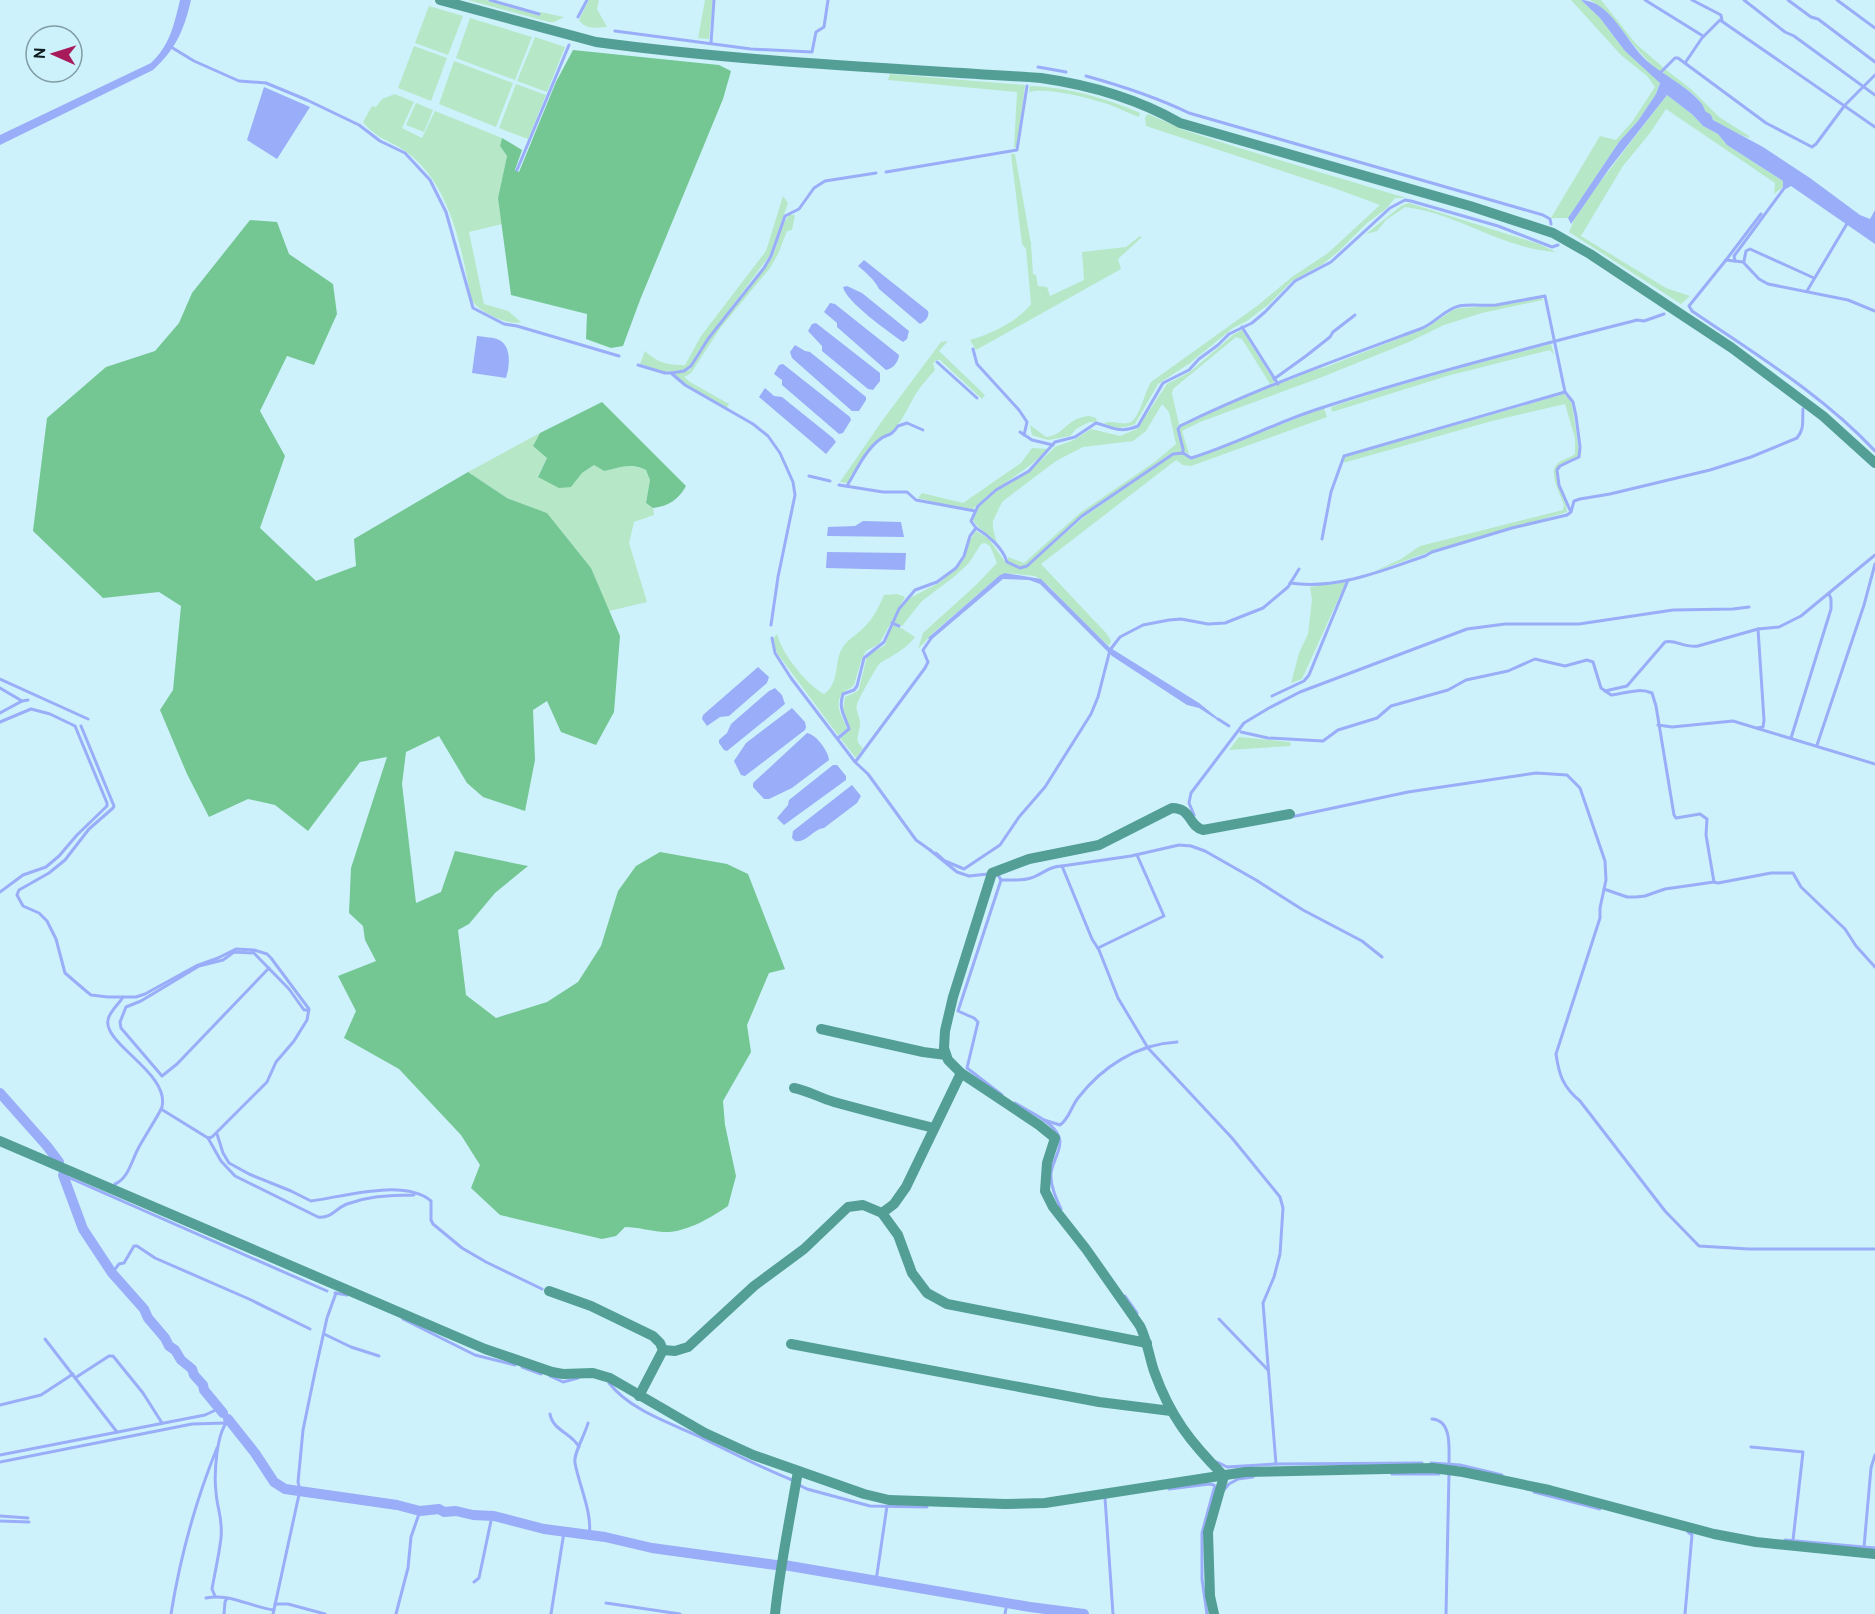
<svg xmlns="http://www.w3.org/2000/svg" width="1875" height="1614" font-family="Overpass,sans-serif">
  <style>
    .green { fill: #b6e7c6 }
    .forest { fill: #74c693 }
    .water { fill: #9aadf9 }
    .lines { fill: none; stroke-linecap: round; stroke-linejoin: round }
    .stream { stroke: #9aadf9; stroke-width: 3 }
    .canal { stroke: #9aadf9; stroke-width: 10 }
    .minor { stroke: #539e95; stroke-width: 10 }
  </style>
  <rect width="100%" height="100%" fill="#cdf2fb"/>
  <g class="green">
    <path d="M468,0H486L538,15L540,12L564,17L554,22H549Z"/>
    <path d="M589,0H599L597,9L607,27C596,28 586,30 579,20Z"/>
    <path d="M705,0H713L709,39L698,38Z"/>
    <path d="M1571,0H1581L1600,18L1625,51L1660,82L1656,94L1638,121L1619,142L1568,218H1551L1600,136L1616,140L1632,122L1655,87L1647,76L1621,55Z"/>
    <path d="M1590,0H1601L1636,44L1664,68L1660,72C1633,51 1619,18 1590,0Z"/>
    <path d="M429,6L463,16L448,55L415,43Z"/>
    <path d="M470,18L532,37L515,80L456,58Z"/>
    <path d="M535,37L565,47L547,92L517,81Z"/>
    <path d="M414,46L447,58L431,101L398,88Z"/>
    <path d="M454,61L513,83L496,127L439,104Z"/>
    <path d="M1665,69L1692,90L1719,117L1749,136V138C1738,134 1726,129 1716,122C1711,118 1710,114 1704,111C1703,95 1674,82 1662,73Z"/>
    <path d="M890,74L1025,85L1017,146L1014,148L1017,92L888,80Z"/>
    <path d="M516,84L546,95L528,139L499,128Z"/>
    <path d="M1030,86C1067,87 1106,98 1140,113L1139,117C1127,113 1116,106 1104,103C1086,97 1046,87 1029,92Z"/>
    <path d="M395,94L414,102L402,128L422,138L435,111L502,138L500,146L507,156L498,198L502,224L469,232L484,304L508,311L521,322C508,326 477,311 471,299C462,249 451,186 408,153C391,140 377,140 363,122L372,106L376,107L382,99Z"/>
    <path d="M1667,95L1693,115L1703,126L1718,134L1727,145L1783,181V187L1774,194L1775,183L1666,109L1650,133L1623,166L1581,236L1666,288L1690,296L1681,304L1569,232L1574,220L1594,190Z"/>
    <path d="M416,103L433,110L424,132L406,125Z"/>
    <path d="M1148,114L1184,130L1236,147L1406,198H1395L1386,209L1367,223L1339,251L1323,264L1292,281L1269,304L1247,321L1233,328L1190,363L1158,384L1135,424C1124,428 1114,430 1104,423C1113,420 1120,425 1128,423C1139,422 1144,393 1151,382L1257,306L1292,277L1328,253L1380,205L1334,188L1146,126L1145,117Z"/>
    <path d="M1011,154H1015L1031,244L1033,274L1036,275L1038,286L1047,287L1050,296L1084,280L1082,252L1126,247L1140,236L1142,237L1118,259L1121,269L976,350L970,340C991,334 1018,321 1031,304L1026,249L1022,244Z"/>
    <path d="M783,196L788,203L770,255L699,350L688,369L665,372L640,364L645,351C658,363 667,365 685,365L701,336L766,251Z"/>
    <path d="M1409,203L1539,244L1556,252C1503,249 1457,213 1405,207L1386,220L1377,231L1366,234L1401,206Z"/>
    <path d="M789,215H795L792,230L787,231L778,254L770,268L721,327L691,373L684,377L690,382L729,404L727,408L686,384L673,374L690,370L709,339L765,267L773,256L783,225Z"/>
    <path d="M1542,298L1543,300L1482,313L1444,325L1409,342L1322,377L1200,422L1182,431L1189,454L1184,452L1179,429L1181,427L1230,403L1295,378L1306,372L1326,367L1426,328L1453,310L1460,308L1494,306Z"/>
    <path d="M1242,330L1275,382L1270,384L1242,339L1236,337L1173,389L1172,394L1179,424L1177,429L1182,452L1172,453L1167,456L1082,515L1080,519L1026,566L1021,567L1008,562V557L1024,563L1080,513L1156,461L1176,444L1169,412L1162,404L1146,431L1133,441L1083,447L1056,461L1002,502L993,521V528L997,544C990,535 979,530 973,520L980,506L997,491L1030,471L1055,447L1074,440L1091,429L1120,436L1137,429L1167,384L1190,372L1233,335Z"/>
    <path d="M948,341L939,351L985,395L982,399L940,360H936L933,364L935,370C929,377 922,384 917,392C906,409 900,432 879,438L847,483L840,482L882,421L941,342Z"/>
    <path d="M1551,344L1554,355L1550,350L1447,376L1332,412L1331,407C1404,383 1477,363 1551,344Z"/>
    <path d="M1564,394L1572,402L1579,452L1578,457L1560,465L1556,470C1556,485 1566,497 1567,512L1432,551L1373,572L1401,559L1420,546L1563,510L1564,505C1561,495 1547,472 1558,463C1563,459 1570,458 1575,454V438L1565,404L1492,421L1343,463L1345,457Z"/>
    <path d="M1324,408L1327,417L1191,466L1183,465L1176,460L1041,564L1106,633L1111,641L1109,646L1078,618L1049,586L1035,576L1005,573L1000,575L934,632L918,649L923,633L976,585L997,563L990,546L985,543L981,544L969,563L955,576L922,601L902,626L894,622L900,610L910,598L939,583L957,568L964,558L970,540L976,531L988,538L1006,563L1020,569L1027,567L1084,517L1173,455L1182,454L1192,459Z"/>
    <path d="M1089,416L1096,418L1097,422H1089L1076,429L1070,436L1048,440L1032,435L1030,425L1046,437C1065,435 1066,418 1089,416Z"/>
    <path d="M540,433L533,446L547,458L538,476L571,487L582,473L594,465L604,471C618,467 632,463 646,470L650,480L646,503L653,508L654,515L634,522L629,543L647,602L609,611L591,568L547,513L507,498L468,472Z"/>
    <path d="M1032,448L1048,449C1024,474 997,485 973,509L950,506L918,498L922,493L963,503L1021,463Z"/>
    <path d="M1346,582L1302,679L1291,683L1299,653L1308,634L1312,600L1310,587Z"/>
    <path d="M897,594L905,597L879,644L866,651L862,658L854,685C851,689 845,690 842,694C833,706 844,718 847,729L838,735L777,653L773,639L777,634C782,654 806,684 824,694C841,682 833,662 843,647C847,640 855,636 860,631C872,621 878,609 884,595Z"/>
    <path d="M892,625L901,628L915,637C906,649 892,656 880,663C878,664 858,700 857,704C855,710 860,717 860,723C860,734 853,740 863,748L856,758L840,738L850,729L843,710L845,697L856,692L859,689L867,656L885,645Z"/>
    <path d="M1239,737L1290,742L1291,746L1229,750Z"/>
  </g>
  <g class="forest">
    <path d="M573,50L719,65L731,71L723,99L640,300L623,346L611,348L586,339L587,314L511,295L498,198L507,156L500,146L502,138L522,150L515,170L519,172L556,82Z"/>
    <path d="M250,220L277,222L289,254L333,284L337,314L314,365L287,356L260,411L285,456L260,528L316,581L356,566L354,539L468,472L507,498L547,513L591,568L620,636L614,712L596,745L561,732L547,701L533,710L535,760L525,811L483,797L467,783L439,736L406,752L402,784L416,903L441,892L455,851L528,866L495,893L469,924L458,930L466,995L496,1018L547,1002L578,982L601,946L618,891L636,866L660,852L727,864L748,874L785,969L769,973L747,1025L751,1052L723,1101L725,1125L736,1176L728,1206C710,1218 686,1233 663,1232C650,1231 638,1227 625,1227L616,1236L602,1239L500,1215L471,1188L480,1165L461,1135L399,1069L344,1038L356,1011L338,976L376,961L365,940L363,926L349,913L351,868L387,757L360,762L308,831L275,805L248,799L209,817L187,774L160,710L173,690L181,606L159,592L103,598L33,531L47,418L106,367L155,351L179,323L192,293Z"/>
    <path d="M602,402L686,486C678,500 669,506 653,508L646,503L650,480L646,470C632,462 618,468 604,471L594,465L582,473L571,487L559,488L538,477L547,458L533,446L540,433Z"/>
  </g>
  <g class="water">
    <path d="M180,0H191C184,30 176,49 153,70L0,145V135L151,63C170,45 174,25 180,0Z"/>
    <path d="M1581,0C1610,0 1627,43 1647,61C1660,73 1703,95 1705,111L1711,115L1713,120L1763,147L1810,178L1860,215L1870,219L1875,210V244L1791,186L1786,189L1783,187V181L1727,145L1718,134L1703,126L1693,115L1667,95L1609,169L1571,224L1568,218L1619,142L1638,121L1656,94L1660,83L1625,51L1600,18Z"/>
    <path d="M264,87L310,107L277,159L247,140Z"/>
    <path d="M864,260L928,311C930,316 925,322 920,324L879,289C875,280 865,272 858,266Z"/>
    <path d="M847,286L862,293L909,331L907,339L903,342C889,332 846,302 843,287Z"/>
    <path d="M830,303L835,304L899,355C899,361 893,369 886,370L837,327V323L824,312Z"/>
    <path d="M816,323L880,373V381L873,390L868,389L822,351V346L808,331L812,324Z"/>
    <path d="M477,336C483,337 491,337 497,339C512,344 510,366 506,378L472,373Z"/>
    <path d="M795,345L805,351L810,352L866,397V400L859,411H852L792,358L790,352Z"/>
    <path d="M783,364L850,417L851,420L843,433L839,434L782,385V380L774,374L779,365Z"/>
    <path d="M765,388L774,396L782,397L833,438L836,442L826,454L759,397Z"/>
    <path d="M863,521L901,522L904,537L827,536L828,527L855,526Z"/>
    <path d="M827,552L906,553L905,570L826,568Z"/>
    <path d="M1005,573L1041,579L1109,647L1199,703L1219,719V721L1199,708L1187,705L1112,656L1040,584L1029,580L1003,579L931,640L928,638L1000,575Z"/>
    <path d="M758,667L769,677L767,683L729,716L720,717L707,726L702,719L703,715Z"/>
    <path d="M775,688L782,695L785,704L727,751L724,750L719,743V740L727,733L731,724L769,691Z"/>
    <path d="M792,708L805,722L806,727L805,730L745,776L741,775L734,761L746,743Z"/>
    <path d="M807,733C817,735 828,751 829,760L792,788L769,799H764L753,787V783Z"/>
    <path d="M833,765H837L846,776V780L784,825L777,818L788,805L789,800Z"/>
    <path d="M852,785L861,796L857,803L824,828C813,829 807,843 795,841L792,838L793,831Z"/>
  </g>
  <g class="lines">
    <g class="stream">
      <path d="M490,0L539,14"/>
      <path d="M1645,0L1703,36"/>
      <path d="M1692,0L1721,15L1722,21"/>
      <path d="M1744,0L1785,32L1794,36L1875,95"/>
      <path d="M1788,0L1811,17L1818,19L1875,62"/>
      <path d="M1837,0L1875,28"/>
      <path d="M578,17L587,0"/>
      <path d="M615,31L751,49L812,52L816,32L824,27L828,0"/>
      <path d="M711,43L714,0"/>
      <path d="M171,47L194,61L239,81L266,83L307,100L359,125L380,141L405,153L430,180L446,212L473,308L504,324L517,326L619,356"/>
      <path d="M1685,63L1702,38L1720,20L1875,127"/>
      <path d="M1038,67L1066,72"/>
      <path d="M1659,74L1675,58H1678L1766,123L1812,147L1816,144L1845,105L1875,75"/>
      <path d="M1086,76C1122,86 1156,97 1189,113L1543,215L1550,219L1551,224"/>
      <path d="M517,170L569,45"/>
      <path d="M886,172L1017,150L1027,86"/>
      <path d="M1726,260L1761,214"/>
      <path d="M1735,261L1734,256L1740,248L1785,187"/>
      <path d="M1744,261L1746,251L1750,249L1814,278"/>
      <path d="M1807,291L1848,222"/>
      <path d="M1875,311L1848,300L1768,284L1759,279L1743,262L1726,260L1689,306L1692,311C1755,354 1823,395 1875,451"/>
      <path d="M1242,327L1278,384"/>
      <path d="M973,349L977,364L1019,410L1027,422L1024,435"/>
      <path d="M937,362L977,398"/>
      <path d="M638,365L665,373H671L685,385L753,424L768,436L780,453L793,482L795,495L778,577L771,625"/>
      <path d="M671,373L684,371L691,366L708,339L764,268L771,256L785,216L799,209L814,188L825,181L876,173"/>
      <path d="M1274,379L1306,356L1330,337L1333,332L1355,315"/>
      <path d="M1565,392L1573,402L1576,416L1580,447L1579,457L1560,466L1557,470L1559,485L1570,510"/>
      <path d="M1020,432L1032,440L1053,445"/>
      <path d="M1183,453V449L1178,429L1180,426C1258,388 1339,359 1420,329C1434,324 1445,309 1459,306C1471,304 1484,306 1496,305C1512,302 1529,299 1545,296L1565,392L1344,456L1331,492L1322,539"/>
      <path d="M809,476L830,481"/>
      <path d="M839,485L883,492H907L916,500L975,511"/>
      <path d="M847,486C856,471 865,451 879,440C887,433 890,438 898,426L907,423L923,430"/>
      <path d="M976,528C988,535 1003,548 1007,562L1020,568L1027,566L1082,516L1173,454L1183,453L1191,458C1233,445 1273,424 1315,410C1421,375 1529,348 1637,320L1644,321L1664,314"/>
      <path d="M1290,583C1337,590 1381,571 1425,556L1432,552L1512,528L1567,515L1571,512L1574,501L1580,499L1610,494L1710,470L1751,457L1797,438C1805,428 1802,421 1803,409"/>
      <path d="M892,623L899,626"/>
      <path d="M772,638L775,653L791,678L855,762L868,774L916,840L930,850"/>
      <path d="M0,679L88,719"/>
      <path d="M0,688L22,701"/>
      <path d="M1605,691L1627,686L1665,642C1675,639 1684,648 1698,646L1758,629L1779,627L1801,616L1875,555"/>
      <path d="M1272,696L1304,681L1309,675L1348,580"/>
      <path d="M0,713L22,701L28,700"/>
      <path d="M1218,719L1229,726"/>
      <path d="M0,722L31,709L50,714L75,726L107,803V806L77,835L59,856L46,867L23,875L0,892"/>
      <path d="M1658,725L1672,727L1733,721L1875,764"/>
      <path d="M81,726L114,806L113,808L89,829L65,860L49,873L19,890L17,895L23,906L39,913L47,921L56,939L65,973L86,991L91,995L108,997H136L145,994L196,966L218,958L236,949L254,950L267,954L271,958L309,1009L307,1020L294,1041L276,1062L267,1082L212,1137L208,1138L161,1109"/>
      <path d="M1757,728L1763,727L1764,720L1758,629"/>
      <path d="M1241,732L1268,738L1323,741L1338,730L1377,718L1391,706L1448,690L1466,680L1508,671L1535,659L1565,666L1587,660L1593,662L1601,688L1611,695C1625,694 1638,687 1652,693L1656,706L1674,815L1676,818L1700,814L1707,819L1706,835L1714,882L1718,883L1771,873H1793L1801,887L1845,929L1856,946L1875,967"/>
      <path d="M838,738L849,729C845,716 838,709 843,694L854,690L857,686L864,658L884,642L899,609L915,590L937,582L956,568L964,556L970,536L976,528L971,521L978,506L996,490L1029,471L1055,442L1075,437L1096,423C1112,427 1119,434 1138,426L1163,383L1189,370L1199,359L1218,345L1229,334L1252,323L1265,312L1295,281L1331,262L1390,208L1405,200L1411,201L1498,226L1552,247L1558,245"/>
      <path d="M1791,738L1831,609V599L1829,594"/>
      <path d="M1817,745L1864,605L1875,564"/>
      <path d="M856,761L925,668L928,662L923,650L932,637"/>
      <path d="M1194,815L1189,803L1191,793L1244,723L1269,708L1300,692L1467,629L1505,624H1579L1673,610L1733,609L1749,607"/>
      <path d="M1291,817L1408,792L1536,773L1567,775L1580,788L1605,861L1606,880L1600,908V918L1556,1054C1559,1075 1563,1087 1580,1101L1665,1211L1699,1246L1749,1249H1875"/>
      <path d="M930,850L957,872L969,876L988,874"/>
      <path d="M936,853L945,861L964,869L1000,845L1019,817L1045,787L1091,714L1098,697L1110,650L1120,637L1143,625L1169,620L1181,619L1208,624L1225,623L1263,608L1288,587L1299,569"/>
      <path d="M1062,866L1131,856L1179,845L1191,846L1205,851L1256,880L1303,910L1362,941L1382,957"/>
      <path d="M998,875L1001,880C1011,880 1022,881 1031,878C1043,874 1049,866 1062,866L1092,939L1099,950L1118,998L1148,1048L1232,1138L1280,1197L1283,1208L1280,1254L1274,1277L1263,1303L1276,1464"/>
      <path d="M1001,880L958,1011L974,1018L978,1022L967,1068L1002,1095"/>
      <path d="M1604,889L1627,897H1636L1645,896L1665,889L1714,882"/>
      <path d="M1098,948L1164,916L1137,855"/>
      <path d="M252,951L289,989L304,1010H308"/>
      <path d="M252,953L234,952L223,960L199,966L141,1001L126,1007L120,1022L121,1028L162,1076L177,1064L269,968"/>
      <path d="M1015,1103C1029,1112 1053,1121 1059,1137C1063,1147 1052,1163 1051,1173C1050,1185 1056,1198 1061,1209"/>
      <path d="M1044,1120L1060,1125C1069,1119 1071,1107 1078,1098C1102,1067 1137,1044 1177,1042"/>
      <path d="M217,1134L223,1153L229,1163L249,1174L291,1191L311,1201C342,1197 404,1178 431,1201V1220L433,1224L462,1248L486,1262L542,1289"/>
      <path d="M208,1138L221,1161L235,1176L318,1217C331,1219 336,1208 347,1204C372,1195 389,1196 414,1195"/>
      <path d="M63,1175L327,1291"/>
      <path d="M115,1184C129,1178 132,1159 139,1147C143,1139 160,1113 162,1107C170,1073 103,1044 108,1020C109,1012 119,1004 123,997"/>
      <path d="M112,1273L119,1264L124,1263L134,1246H137L155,1258L249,1299L310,1329"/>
      <path d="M335,1293L347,1295"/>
      <path d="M1125,1296L1137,1313"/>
      <path d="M403,1319L475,1355L515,1365"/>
      <path d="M1219,1319L1268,1370"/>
      <path d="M324,1334L351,1347L379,1356"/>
      <path d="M45,1339L117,1432"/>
      <path d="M522,1367L541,1374"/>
      <path d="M550,1376L563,1382L578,1378"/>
      <path d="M75,1378L109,1356H113L143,1393L162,1423"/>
      <path d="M609,1383C630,1410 670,1423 700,1437C730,1452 760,1467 792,1480"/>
      <path d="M0,1405L41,1395L73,1374"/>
      <path d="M550,1414C553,1431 572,1433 579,1447"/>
      <path d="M1432,1419C1452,1420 1449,1448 1449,1463"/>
      <path d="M588,1423C585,1435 573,1454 575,1463C579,1485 593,1514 589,1536"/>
      <path d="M1751,1447L1803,1452L1793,1540"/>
      <path d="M0,1455L205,1415L220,1408"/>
      <path d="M0,1462L192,1424L226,1423"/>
      <path d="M1217,1462L1227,1467L1276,1464L1422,1463"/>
      <path d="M1431,1463L1460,1465L1502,1475"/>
      <path d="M1392,1474H1439"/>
      <path d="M799,1485L807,1489L870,1506L927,1507"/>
      <path d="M1169,1489L1209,1484L1214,1485L1215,1488"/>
      <path d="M1223,1491L1229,1484L1238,1479L1253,1477"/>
      <path d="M1534,1492L1600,1509"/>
      <path d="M1105,1498L1113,1614"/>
      <path d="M0,1516L28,1518"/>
      <path d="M0,1521L29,1522"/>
      <path d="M1785,1540L1875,1548"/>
      <path d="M1864,1547L1871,1468L1875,1455"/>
      <path d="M876,1581L887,1506"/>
      <path d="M474,1582L479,1578L492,1516"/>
      <path d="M215,1596L212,1589C215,1572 219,1555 221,1538C223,1518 217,1509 216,1492C214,1475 216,1431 229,1420"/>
      <path d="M206,1598C229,1593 251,1607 274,1610"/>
      <path d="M606,1603L680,1614"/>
      <path d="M275,1604H288L325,1614"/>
      <path d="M171,1614C180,1558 196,1500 217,1448"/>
      <path d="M224,1614L225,1602L227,1598"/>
      <path d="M273,1614L300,1490L298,1482L303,1430L315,1372L327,1318L336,1293"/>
      <path d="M396,1614L408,1568L411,1537L420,1511"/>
      <path d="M551,1614L564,1532"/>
      <path d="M1005,1614L1007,1603"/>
      <path d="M1207,1614L1202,1579V1533L1214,1489"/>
      <path d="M1446,1614L1449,1473"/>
      <path d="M1685,1614L1692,1535L1688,1532"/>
    </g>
    <g class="canal">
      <path d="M0,1093L47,1146L59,1162"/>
      <path d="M63,1175L83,1229L112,1273L144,1309L148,1318L165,1338L169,1346L175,1350L181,1360L192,1369L194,1375L203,1385L204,1390L223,1413"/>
      <path d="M228,1419L255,1453L274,1482L285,1489L397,1505L420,1511L439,1509L444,1512L456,1511L473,1515L494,1516L544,1529L605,1537L652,1548L776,1565"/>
      <path d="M784,1565L1030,1607L1084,1614"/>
    </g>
    <g class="minor">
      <path d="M440,0L596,42C743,62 893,68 1041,78C1090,85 1136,98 1180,123L1470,206L1553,233L1590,254L1732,348L1823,416L1875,463"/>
      <path d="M821,1029L923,1052L946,1055"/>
      <path d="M794,1088C809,1091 820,1098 834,1102C867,1111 901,1120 934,1128"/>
      <path d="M0,1141L485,1349L552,1372L563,1374L593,1373L610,1378L705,1433L753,1455L864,1494L889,1500L1005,1504L1045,1503L1245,1472L1433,1468L1463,1472L1549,1490L1714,1534L1756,1542L1875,1554"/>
      <path d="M882,1213L894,1204L906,1187L961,1073"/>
      <path d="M549,1291L591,1306L653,1336L660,1343L663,1350L639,1396"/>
      <path d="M791,1344L1099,1402L1171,1411"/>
      <path d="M663,1350L675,1351L688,1347L754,1286L804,1249L848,1207L863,1205L882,1213L898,1235L912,1273L927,1293L947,1304L1147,1343"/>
      <path d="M775,1614C780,1566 790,1519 798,1471"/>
      <path d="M1214,1614L1210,1596L1208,1532L1224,1476C1190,1442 1170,1416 1154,1371C1149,1356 1147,1340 1140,1326L1086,1249L1053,1207L1045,1191L1047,1163L1055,1138L1039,1125L961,1073L948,1060L944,1048L945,1031L953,997L992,873L1029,859L1099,845L1172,808C1192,808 1188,826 1203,830L1290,814"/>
    </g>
  </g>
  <g transform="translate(54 54) rotate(273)"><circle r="28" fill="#cdf2fb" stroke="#819ca3" stroke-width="1.5"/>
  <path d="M0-4.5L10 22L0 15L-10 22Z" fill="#a81b5b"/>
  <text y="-9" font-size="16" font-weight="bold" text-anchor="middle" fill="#0f1c20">N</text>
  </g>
</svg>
